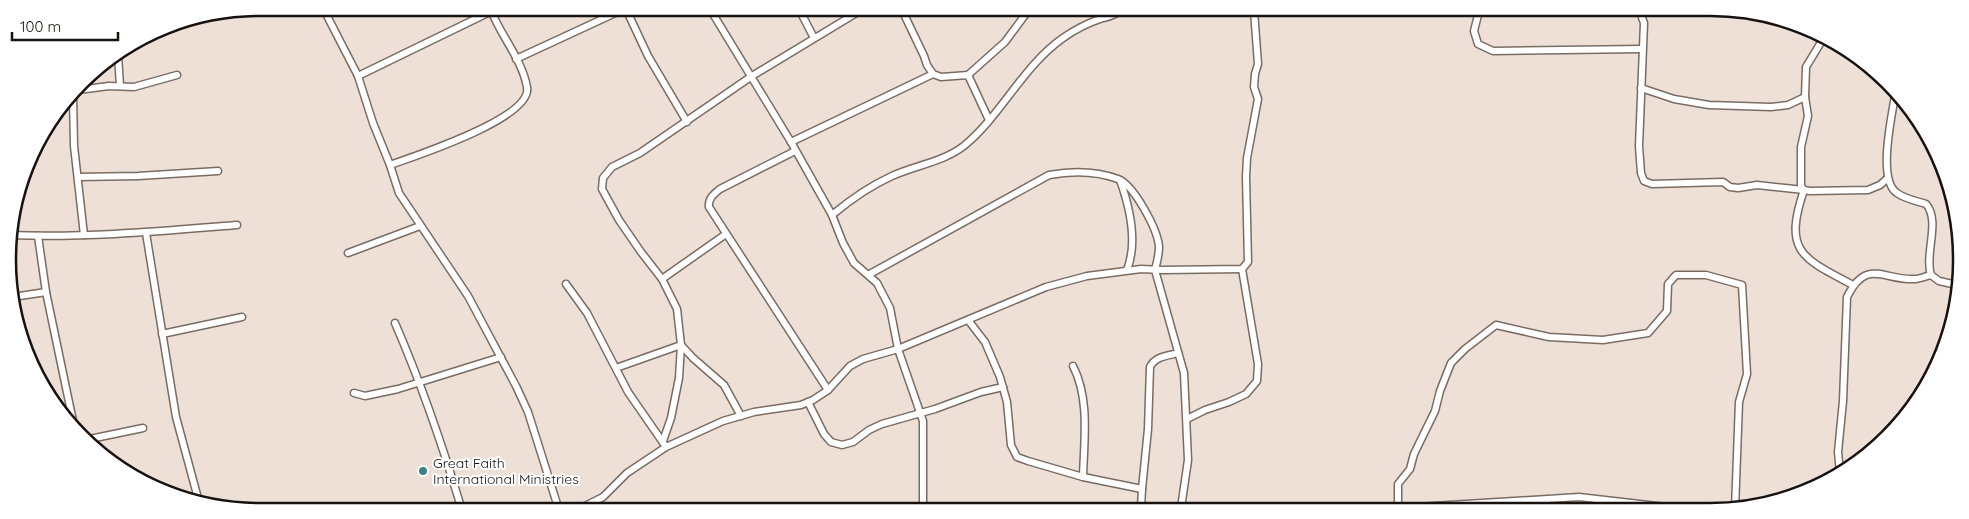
<svg xmlns="http://www.w3.org/2000/svg" width="1969" height="519" font-family="Quicksand,sans-serif">
  <style>
    .lines { fill: none; stroke-linecap: round; stroke-linejoin: round }
    .minor-casing { stroke: #796c63; stroke-width: 9 }
    .minor { stroke: #fff; stroke-width: 6 }
    .poi-dot { fill: #3a8388; stroke: #fff; stroke-width: 2 }
    .labels { text-anchor: middle; dominant-baseline: central; stroke-width: 4; stroke-linejoin: round; paint-order: stroke }
    .poi-label { font-size: 14px; fill: #17120f; stroke: #fff; text-anchor: start }
    .rim { fill: none; stroke: #17120f; stroke-width: 2.5 }
  </style>
  <rect width="100%" height="100%" fill="#eee0d6"/>
  <g class="lines">
    <defs>
      <g id="minor">
        <path d="M323,8L358,76L373,123L390,165L399,193L468,296L516,386L528,412L558,507"/>
        <path d="M626,9L648,56L687,122"/>
        <path d="M710,9L791,142L832,215L843,243L854,263L877,283L890,308L898,349L923,421V508"/>
        <path d="M799,9L814,38"/>
        <path d="M902,10L924,56L927,65L933,74L941,77L968,75L989,120"/>
        <path d="M1479,11L1474,31L1478,44L1493,51L1642,49"/>
        <path d="M1640,12L1644,23L1639,146L1641,173L1644,181L1652,184L1723,182L1730,187L1738,188L1757,185L1804,190C1783,252 1802,258 1853,285"/>
        <path d="M1823,39L1806,67L1805,97L1808,116L1801,147V186L1804,190L1810,191L1868,190L1880,185L1888,178"/>
        <path d="M118,55L120,86"/>
        <path d="M516,59L624,9"/>
        <path d="M968,75L1005,42L1025,15L1026,10"/>
        <path d="M358,76L498,8"/>
        <path d="M1641,88L1674,99L1709,105L1771,107L1788,105L1805,97"/>
        <path d="M78,90L109,86L134,87L177,75"/>
        <path d="M1895,95C1892,116 1877,180 1897,193C1905,199 1917,201 1926,204C1941,221 1924,254 1931,275L1939,281L1957,285"/>
        <path d="M73,96L74,146L84,235"/>
        <path d="M791,142L933,74"/>
        <path d="M795,151L720,189C714,194 708,198 709,207L828,390"/>
        <path d="M390,165C415,156 533,118 527,87C522,59 500,35 490,8"/>
        <path d="M78,177L138,176L218,171"/>
        <path d="M1120,180C1130,208 1138,242 1127,270"/>
        <path d="M832,215C850,200 870,186 892,176C916,165 944,162 965,145C1002,114 1023,66 1063,38C1073,31 1088,23 1100,19C1107,17 1115,16 1121,10"/>
        <path d="M146,233L176,417L199,502"/>
        <path d="M10,235C86,238 162,231 237,225"/>
        <path d="M38,236L46,292L74,426"/>
        <path d="M348,253L420,226"/>
        <path d="M868,275L1049,175C1071,171 1096,171 1118,179C1134,185 1158,230 1159,247C1159,255 1157,262 1155,270L1184,373L1188,460L1181,508"/>
        <path d="M662,279L726,234"/>
        <path d="M566,284L587,313L628,392L664,444"/>
        <path d="M13,297L46,292"/>
        <path d="M968,320L985,342L1000,377L1007,402L1011,445L1017,457L1028,461L1083,477L1142,489L1141,508"/>
        <path d="M395,323C421,383 442,444 461,507"/>
        <path d="M162,334L242,317"/>
        <path d="M681,345L693,358L724,385L741,416"/>
        <path d="M1073,366C1090,399 1084,440 1083,477"/>
        <path d="M616,368L681,345"/>
        <path d="M354,393L365,396L398,389L501,357"/>
        <path d="M808,402L824,434L831,442L842,445L853,442L869,430L882,424L935,409L981,392L1003,387"/>
        <path d="M59,411L70,409"/>
        <path d="M1187,419L1205,410L1229,402L1246,394L1257,381L1258,364L1242,269"/>
        <path d="M90,439L143,428"/>
        <path d="M663,441L671,418L679,378L681,345L677,309L662,279L641,252L619,220L602,189L603,178L612,167L640,153L752,76L863,9"/>
        <path d="M1840,473L1838,452L1843,401L1847,297C1867,257 1884,281 1915,279C1920,279 1926,276 1931,275"/>
        <path d="M1142,489L1148,429L1150,367C1155,356 1168,356 1178,353"/>
        <path d="M583,507L603,497L627,473L666,447L723,421L754,412L801,405L813,400L828,390L850,366L863,359L898,349L1046,287L1087,276L1141,269L1163,270L1242,269L1248,262L1246,177L1247,158L1258,99L1254,87L1255,74L1258,64L1254,11"/>
        <path d="M1398,509V484L1410,469L1414,454L1435,411L1440,391L1451,363L1465,349L1496,325L1549,337L1603,340L1648,333L1667,311L1668,284L1676,275H1706L1742,285L1747,374L1739,402L1735,509"/>
        <path d="M1406,509L1417,507L1579,497L1683,509"/>
      </g>
    </defs>
    <use href="#minor" class="minor-casing"/>
    <use href="#minor" class="minor"/>
  </g>
  <circle class="poi-dot" cx="423" cy="471" r="5"/>
  <g class="labels">
    <g class="poi-label">
      <text x="433" y="463">Great Faith<tspan x="433" dy="16">International Ministries</tspan></text>
    </g>
  </g>
  <path d="M0 0H1969V519H0ZM259 16H1710A243 243 0 0 1 1953 259V260A243 243 0 0 1 1710 503H259A243 243 0 0 1 16 260V259A243 243 0 0 1 259 16Z" fill="#fff" fill-rule="evenodd"/>
  <path class="rim" d="M259 16H1710A243 243 0 0 1 1953 259V260A243 243 0 0 1 1710 503H259A243 243 0 0 1 16 260V259A243 243 0 0 1 259 16Z"/>
  <path d="M12 32v8h106v-8" fill="none" stroke="#17120f" stroke-width="2.5"/>
  <text x="20" y="32" font-size="15" fill="#17120f" stroke="#ffffff" stroke-width="4" paint-order="stroke">100 m</text>
</svg>
